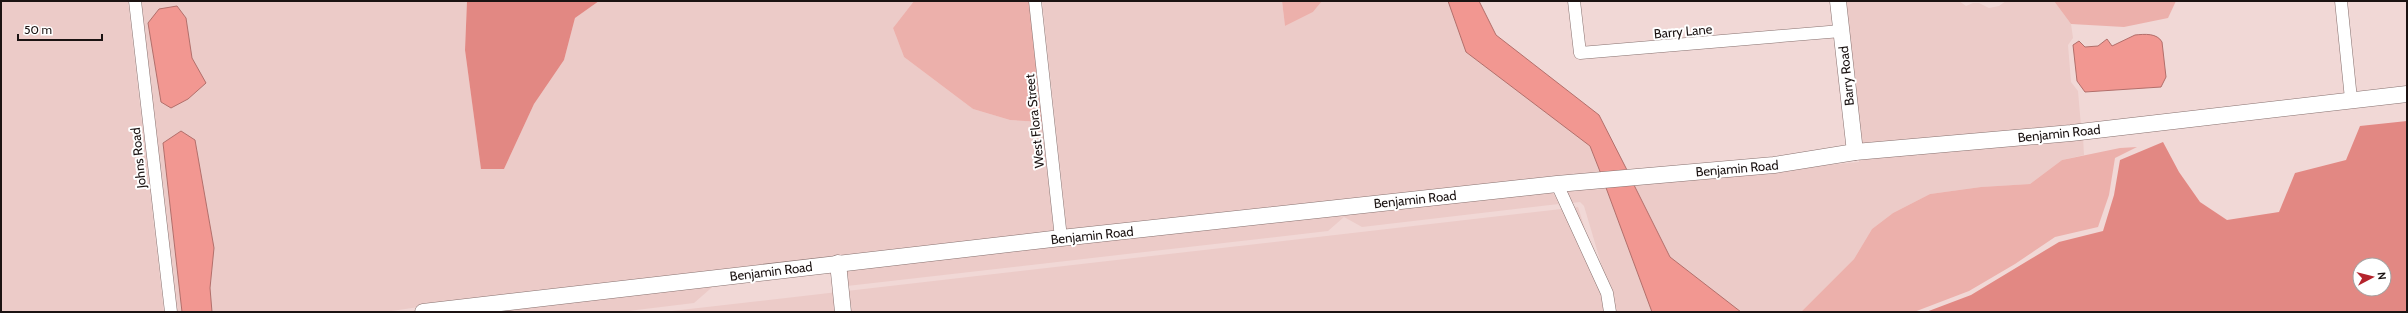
<svg xmlns="http://www.w3.org/2000/svg" width="2408" height="313" font-family="Cabin,sans-serif">
  <style>
    .built { fill: #eccbc8; fill-rule: evenodd }
    .green { fill: #ecb0ab }
    .forest { fill: #e28883; fill-rule: evenodd }
    .water { fill: #f29791; stroke: #b26f6b }
    .lines { fill: none; stroke-linecap: round; stroke-linejoin: round }
    .street-casing { stroke: #87716f; stroke-width: 13 }
    .secondary-casing { stroke: #87716f; stroke-width: 17 }
    .street { stroke: #fff; stroke-width: 12 }
    .secondary { stroke: #fff; stroke-width: 16 }
    .labels { text-anchor: middle; dominant-baseline: central; stroke-width: 4; stroke-linejoin: round; paint-order: stroke }
    .street-label { font-size: 13px; fill: #1b1312; stroke: #fff }
  </style>
  <rect width="100%" height="100%" fill="#f1d8d6"/>
  <g class="built">
    <path d="M1,1H128L164,312H1Z"/>
    <path d="M141,1H467L465,50L481,168L504,169L534,104L564,60L575,18L599,1H914L893,28L904,57L973,109L1010,120L1042,122L1054,233L432,305L385,312H212L210,288L214,248L195,140L163,143L182,312H177ZM186,18L192,58L161,102L158,80Z"/>
    <path d="M1042,1H1282L1285,26L1313,12L1322,1H1448L1466,52L1590,146L1601,174L1067,232Z"/>
    <path d="M1844,1H1959L1966,6L1973,3H1979L1989,8L1999,6L2006,1H2054L2071,24L2073,38L2068,45L2071,82L2078,91L2081,126L1861,146Z"/>
    <path d="M2083,137L2084,155L2062,160L2030,184L1981,187L1930,194L1893,213L1872,229L1854,259L1801,312H1741L1670,257L1633,183L1859,162V157Z"/>
    <path d="M1605,185L1646,294L1652,312H1616L1613,291L1603,270L1584,206L1580,202L1572,203L1566,189Z"/>
    <path d="M1552,190L1559,204L1362,227L1344,217L1328,231L847,286L845,268Z"/>
    <path d="M1578,207L1611,312H663L1544,211Z"/>
    <path d="M717,283L694,303L620,312H469Z"/>
  </g>
  <g class="green">
    <path d="M914,1H1029L1042,122L1010,120L973,109L904,57L893,28Z"/>
    <path d="M1282,1H1322L1313,12L1285,26Z"/>
    <path d="M2054,1H2176L2168,18L2124,27L2071,24Z"/>
    <path d="M2137,147L2115,158L2109,195L2098,227L2055,237L2015,264L1969,291L1914,312H1801L1854,259L1872,229L1893,213L1930,194L1981,187L2030,184L2062,160L2120,148Z"/>
  </g>
  <g class="forest">
    <path d="M467,1H599L575,18L564,60L534,104L504,169H481L465,50Z"/>
    <path d="M2407,121V312H1926L1971,295L2059,242L2103,231L2114,195L2120,160L2163,142L2179,172L2200,202L2227,220L2279,212L2295,173L2346,160L2360,126ZM2360,265H2384V289H2360Z"/>
  </g>
  <g class="water">
    <path d="M1448,1H1479L1496,35L1599,115L1628,172L1601,174L1590,146L1466,52Z"/>
    <path d="M177,6L186,18L192,58L206,83L188,99L171,108L161,102L148,23L159,9Z"/>
    <path d="M2135,35C2145,34 2157,33 2162,42L2166,77L2161,87L2085,92L2077,81L2073,45L2079,41L2085,47L2098,46L2107,39L2112,46Z"/>
    <path d="M181,131L195,140L214,248L210,288L212,312H182L163,143Z"/>
    <path d="M1633,183L1670,257L1741,312H1652L1605,185Z"/>
  </g>
  <g class="lines">
    <defs>
      <g id="street">
        <path d="M135,1L171,312"/>
        <path d="M1035,1L1061,238"/>
        <path d="M1574,1L1580,53L1841,31"/>
        <path d="M2341,1L2351,99"/>
        <path d="M1557,184L1607,293L1610,312"/>
      </g>
      <g id="secondary">
        <path d="M1838,1L1855,152"/>
        <path d="M838,263L843,312"/>
        <path d="M423,312L1061,238L1557,184L1774,165L1855,152L2071,133L2407,94"/>
      </g>
    </defs>
    <use href="#street" class="street-casing"/>
    <use href="#secondary" class="secondary-casing"/>
    <use href="#street" class="street"/>
    <use href="#secondary" class="secondary"/>
  </g>
  <g class="labels">
    <g class="street-label">
      <text transform="translate(1683 31) rotate(-5)">Barry Lane</text>
      <text transform="translate(1846 76) rotate(-96)">Barry Road</text>
      <text transform="translate(1034 121) rotate(-96)">West Flora Street</text>
      <text transform="translate(2059 133) rotate(-6)">Benjamin Road</text>
      <text transform="translate(138 158) rotate(-96)">Johns Road</text>
      <text transform="translate(1737 168) rotate(-5)">Benjamin Road</text>
      <text transform="translate(1415 199) rotate(-6)">Benjamin Road</text>
      <text transform="translate(1092 235) rotate(-6)">Benjamin Road</text>
      <text transform="translate(771 271) rotate(-7)">Benjamin Road</text>
    </g>
  </g>
  <rect width="2408" height="313" fill="none" stroke="#1b1312" stroke-width="4"/>
  <g transform="translate(2372 277) rotate(83)"><circle r="19" fill="#ffffff" stroke="#a4a1a0"/>
  <path d="M0-3L7 15L0 10L-7 15Z" fill="#b4232c"/>
  <text y="-6" font-size="11" font-weight="bold" text-anchor="middle" fill="#1b1312">N</text>
  </g>
  <path d="M18 34v6h84v-6" fill="none" stroke="#1b1312" stroke-width="2"/>
  <text x="24" y="34" font-size="12" fill="#1b1312" stroke="#ffffff" stroke-width="3" paint-order="stroke">50 m</text>
</svg>
